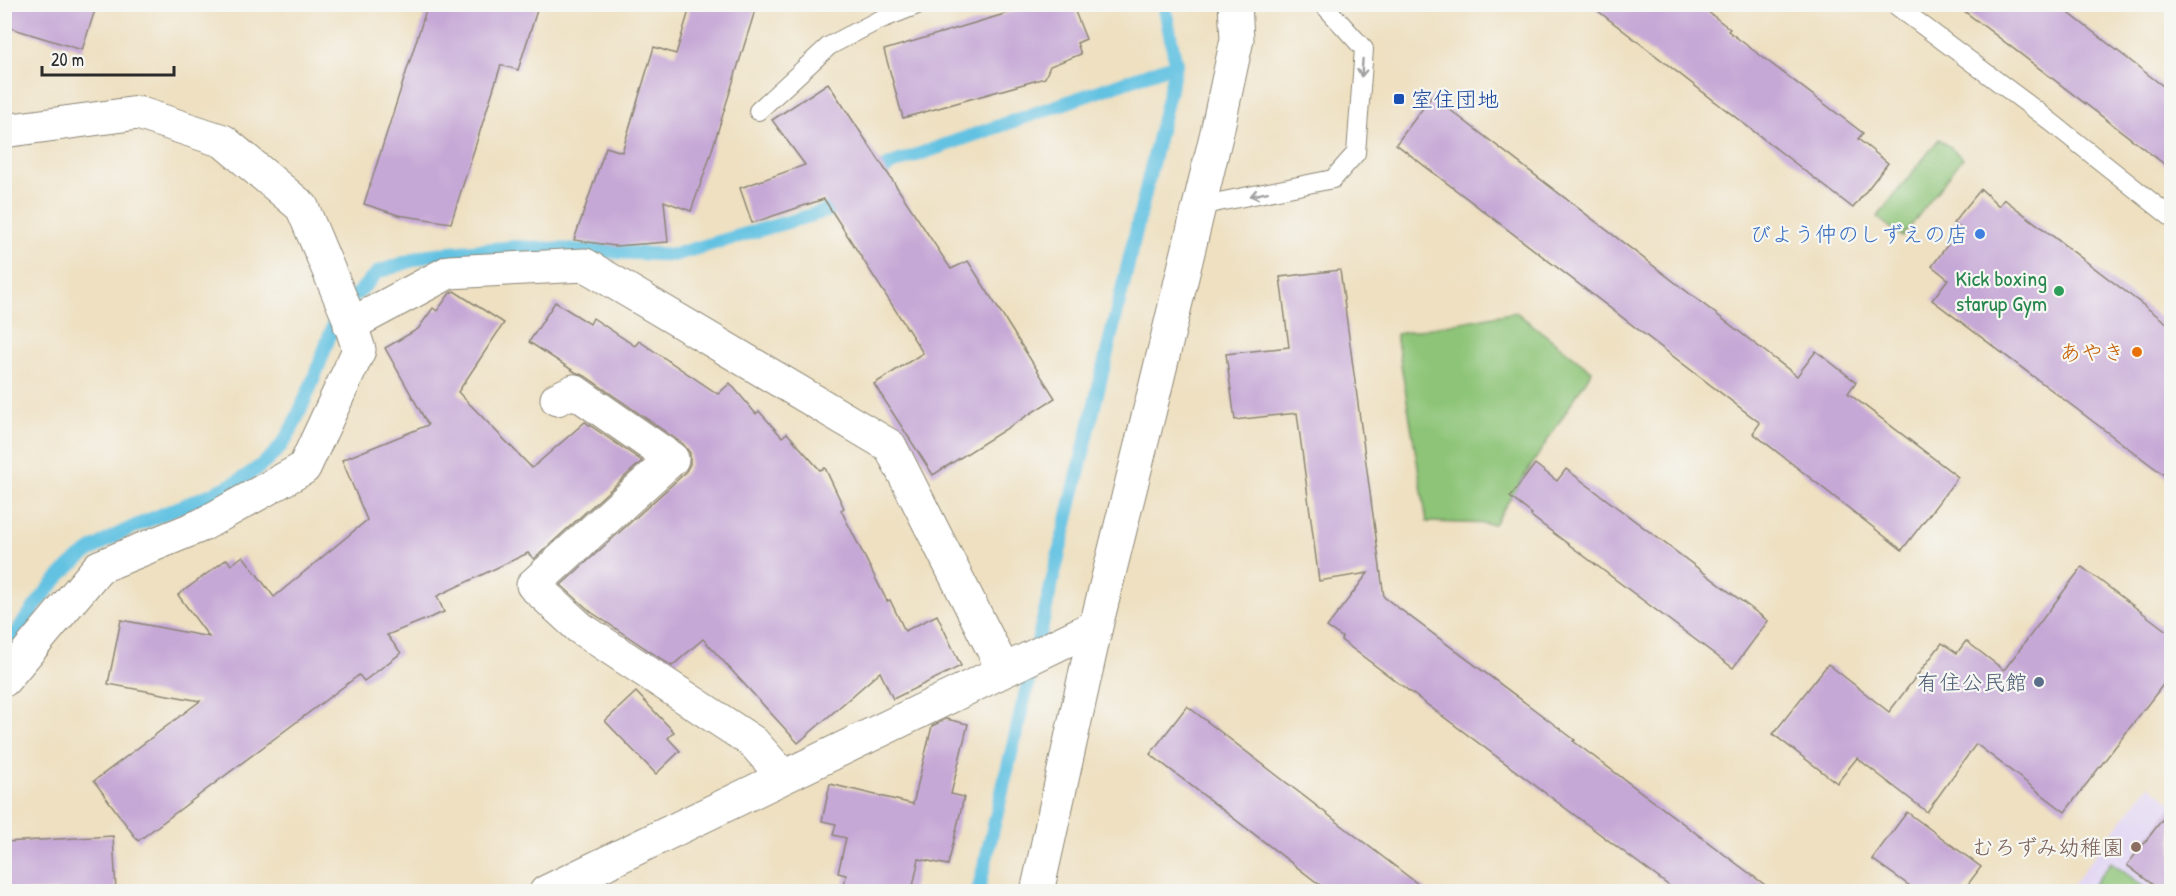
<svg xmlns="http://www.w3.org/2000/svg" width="2176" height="896" font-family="'Patrick Hand','Klee One',sans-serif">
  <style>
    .built { fill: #e1d4f4 }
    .green { fill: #8dc477; stroke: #5c7851; stroke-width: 1.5 }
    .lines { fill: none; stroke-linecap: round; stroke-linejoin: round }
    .stream { stroke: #64c2e2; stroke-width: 14 }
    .building { fill: #c6a8d6 }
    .service-casing { stroke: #8c8676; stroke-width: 20 }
    .minor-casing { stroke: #8c8676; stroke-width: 35 }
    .tertiary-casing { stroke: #8c8676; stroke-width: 35 }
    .service { stroke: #fff; stroke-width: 18 }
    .minor { stroke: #fff; stroke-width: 33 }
    .tertiary { stroke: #fff; stroke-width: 33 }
    .oneway { stroke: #a0a0a0 }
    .transit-dot { fill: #1a4fb4; stroke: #f6f6f2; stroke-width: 2 }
    .shop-dot { fill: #3f7fe0; stroke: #f6f6f2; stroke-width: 2 }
    .leisure-dot { fill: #2e9e5b; stroke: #f6f6f2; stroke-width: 2 }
    .food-dot { fill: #e8710a; stroke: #f6f6f2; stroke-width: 2 }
    .service-dot { fill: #5c6f8a; stroke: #f6f6f2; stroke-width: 2 }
    .education-dot { fill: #8d6e63; stroke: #f6f6f2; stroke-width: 2 }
    .labels { text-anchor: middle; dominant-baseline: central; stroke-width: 4.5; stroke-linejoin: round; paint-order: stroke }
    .transit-label { font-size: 22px; fill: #164399; stroke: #f6f6f2; text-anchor: start }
    .shop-label { font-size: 22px; fill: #366cbe; stroke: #f6f6f2; text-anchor: end }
    .leisure-label { font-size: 22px; fill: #27864d; stroke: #f6f6f2; text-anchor: end }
    .food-label { font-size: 22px; fill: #c56008; stroke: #f6f6f2; text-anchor: end }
    .service-label { font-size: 22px; fill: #4e5e75; stroke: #f6f6f2; text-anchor: end }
    .education-label { font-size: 22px; fill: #785e54; stroke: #f6f6f2; text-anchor: end }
  </style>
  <rect width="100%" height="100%" fill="#f6f6f2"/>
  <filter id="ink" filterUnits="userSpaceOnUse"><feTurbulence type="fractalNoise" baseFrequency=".0167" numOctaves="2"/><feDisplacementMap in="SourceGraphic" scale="12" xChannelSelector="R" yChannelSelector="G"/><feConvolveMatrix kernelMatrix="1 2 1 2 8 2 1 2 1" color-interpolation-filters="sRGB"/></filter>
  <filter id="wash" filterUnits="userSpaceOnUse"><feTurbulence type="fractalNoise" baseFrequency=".008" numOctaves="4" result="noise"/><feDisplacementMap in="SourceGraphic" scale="24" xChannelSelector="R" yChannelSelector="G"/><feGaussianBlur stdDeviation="1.35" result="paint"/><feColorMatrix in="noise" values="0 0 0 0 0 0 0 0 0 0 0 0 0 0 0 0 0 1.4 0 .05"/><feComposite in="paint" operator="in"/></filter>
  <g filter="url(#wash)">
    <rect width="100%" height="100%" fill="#eee0c1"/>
    <path class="built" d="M2149,785L2171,803V891L2067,892Z"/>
    <g class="green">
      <path d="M1939,139L1963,158L1902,237L1877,217Z"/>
      <path d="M1516,312L1592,371L1494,524L1427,522L1396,334Z"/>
      <path d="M2111,862L2149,891H2089Z"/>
    </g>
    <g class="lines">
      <g class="stream">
        <path d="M870,179L891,164L1176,64"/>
        <path d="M4,649C30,615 54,573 91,550C133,523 181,508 227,487C243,479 262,466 275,453C287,440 295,422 302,406C318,371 330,336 341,300L356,295L378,272L428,255L515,247L673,255L826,211L845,197"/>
        <path d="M978,892L1176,64L1164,4"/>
      </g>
    </g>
    <g id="blocks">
      <g class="building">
        <path d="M4,4H97L82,50L4,26Z"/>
        <path d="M428,4H539L518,70L501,65L451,223L398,215L364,204Z"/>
        <path d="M691,4H757L707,166L691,211L664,201L668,242L615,246L574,240L606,147L622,152L654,47L676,54Z"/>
        <path d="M1038,4H1072L1086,39L1077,43L1081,54L1050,66L1045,78L903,118L884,50Z"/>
        <path d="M1589,4H1698L1730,29L1728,31L1863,133L1858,139L1888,163L1853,208Z"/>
        <path d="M1955,4H2057L2172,93V170Z"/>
        <path d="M828,83L951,269L968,261L1055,398L933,475L874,384L923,353L824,199L752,223L740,188L805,165L772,120Z"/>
        <path d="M1432,96L1797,376L1816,351L1856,382L1848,393L1958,477L1902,550L1753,433L1760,423L1396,144Z"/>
        <path d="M1981,189L1999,206L2004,199L2172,327V481L1932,300L1948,279L1932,266L1960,228L1953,223Z"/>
        <path d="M1340,270L1384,597L1575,740L1573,741L1773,891H1676L1341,640L1342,637L1327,627L1368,573L1319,581L1297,413L1235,420L1226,354L1289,347L1280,277Z"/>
        <path d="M454,291L504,323L458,392L532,468L585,422L642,461L534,559L528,553L437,596L444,612L387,635L401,653L364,681L359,675L138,841L94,781L200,701L108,684L121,620L209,637L178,595L227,559L231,565L243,556L274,597L367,520L342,460L428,425L385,348L418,329L433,308L437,311L450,293Z"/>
        <path d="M555,302L590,324L593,318L635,346L639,341L718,394L730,383L756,414L759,411L782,437L787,433L820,470L825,468L844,508L841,510L887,601L890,600L905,631L937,615L961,666L893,699L880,672L798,743L703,639L672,666L591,612L561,585L685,473L690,464V453L683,444L585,376L575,372L529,342Z"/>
        <path d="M1535,464L1557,481L1566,469L1768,621L1733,668L1531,516L1532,514L1510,497Z"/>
        <path d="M2082,567L2172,635V673L2065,812L1976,744L1927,812L1857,758L1837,783L1773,734L1828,664L1889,712L1942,643L1957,653L1966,641L2004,670Z"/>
        <path d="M636,692L674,732L668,738L680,751L656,774L605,721Z"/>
        <path d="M1187,706L1427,891H1328L1150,754Z"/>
        <path d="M946,719L968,724L951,794L964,797L948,865L919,859L912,891H843L846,875L838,873L846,838L833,835L836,824L822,821L830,784L913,804L932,726Z"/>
        <path d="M2172,807V891H2161L2127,865Z"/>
        <path d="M1907,812L1981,867L1963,891H1917L1872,859Z"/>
        <path d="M113,836L116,891H4V842Z"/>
      </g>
    </g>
  </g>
  <g filter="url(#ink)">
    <use href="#blocks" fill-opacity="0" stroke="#8c8676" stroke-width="1.5"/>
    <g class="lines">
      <defs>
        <g id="service">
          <path d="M1894,4L2041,114L2172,218"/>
          <path d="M758,111L829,46L877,21L920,4"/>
          <path d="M1199,206L1333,179L1356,153L1364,49L1323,4"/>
        </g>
        <g id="minor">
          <path d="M4,131L138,113L223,141L302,207L348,316L359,350L304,468L202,525L99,567L4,680"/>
          <path d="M350,325L449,272L585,265L890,446L1003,669"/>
          <path d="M557,399L574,391L672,459L533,585L580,628L753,742L783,776"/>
          <path d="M546,892L1096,626"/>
        </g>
        <path id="tertiary" d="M1037,892L1096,626L1154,393L1217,132L1237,39L1235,4"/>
      </defs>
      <use href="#service" class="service-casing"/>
      <use href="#minor" class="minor-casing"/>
      <use href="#tertiary" class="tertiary-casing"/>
      <use href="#service" class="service"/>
      <use href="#minor" class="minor"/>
      <use href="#tertiary" class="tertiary"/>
    </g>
    <defs><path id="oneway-shaft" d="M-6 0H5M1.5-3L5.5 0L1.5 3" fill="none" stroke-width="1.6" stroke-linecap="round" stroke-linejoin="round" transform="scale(1.5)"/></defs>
    <g class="oneway">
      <use href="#oneway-shaft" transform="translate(1362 68) rotate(94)"/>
      <use href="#oneway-shaft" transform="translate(1259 194) rotate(168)"/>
    </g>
  </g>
  <rect class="transit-dot" x="1393" y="93" width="12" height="12" rx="3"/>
  <circle class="shop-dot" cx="1980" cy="234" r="6"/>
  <circle class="leisure-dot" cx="2059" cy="291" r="6"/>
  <circle class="food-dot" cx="2137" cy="352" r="6"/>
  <circle class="service-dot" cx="2039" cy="682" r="6"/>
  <circle class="education-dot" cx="2136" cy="847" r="6"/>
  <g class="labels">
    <g class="transit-label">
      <text x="1411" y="99">室住団地</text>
    </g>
    <g class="shop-label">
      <text x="1968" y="234">びよう仲のしずえの店</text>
    </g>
    <g class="leisure-label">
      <text x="2047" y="278">Kick boxing<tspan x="2047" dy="25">starup Gym</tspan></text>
    </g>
    <g class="food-label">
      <text x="2125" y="352">あやき</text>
    </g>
    <g class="service-label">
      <text x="2027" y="682">有住公民館</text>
    </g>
    <g class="education-label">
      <text x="2124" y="847">むろずみ幼稚園</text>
    </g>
  </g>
  <rect width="2176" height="896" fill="none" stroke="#f6f6f2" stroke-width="24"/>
  <path d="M42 66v9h132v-9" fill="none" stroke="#2b2b2b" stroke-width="3"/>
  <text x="51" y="66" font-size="18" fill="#2b2b2b" stroke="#f6f6f2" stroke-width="4.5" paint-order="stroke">20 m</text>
</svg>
